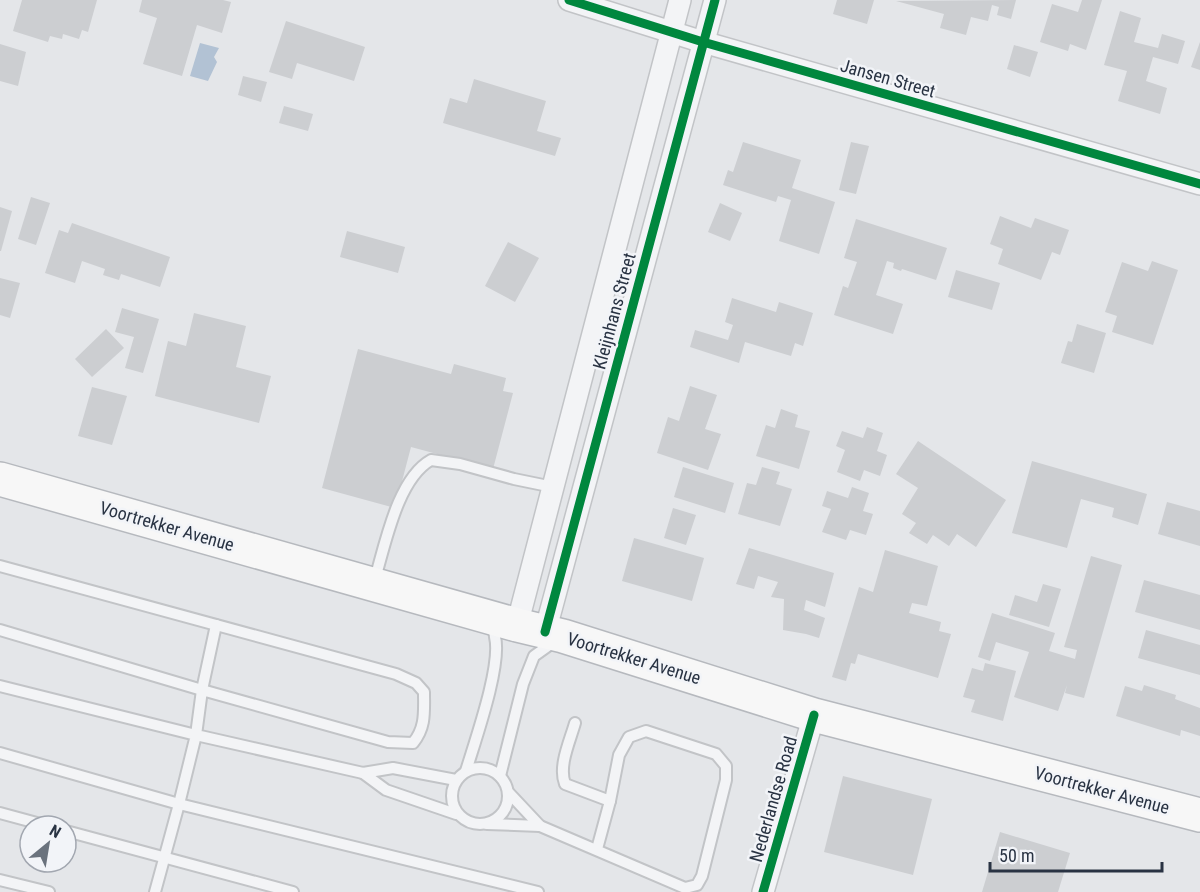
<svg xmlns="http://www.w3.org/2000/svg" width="1200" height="892" font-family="'Roboto Condensed',sans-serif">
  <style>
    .water { fill: #b2c2d4 }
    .building { fill: #ccced1 }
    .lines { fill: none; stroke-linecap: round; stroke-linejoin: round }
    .service-casing { stroke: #c2c4c7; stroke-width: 14 }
    .minor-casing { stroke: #c2c4c7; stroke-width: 24 }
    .trunk-casing { stroke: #b6b9be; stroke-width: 36 }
    .service { stroke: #f3f4f6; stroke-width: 10 }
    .minor { stroke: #f3f4f6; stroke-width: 21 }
    .trunk { stroke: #f7f7f7; stroke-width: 33 }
    .cycleway-casing { stroke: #f2f4f8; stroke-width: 13 }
    .cycleway { stroke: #00873e; stroke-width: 9 }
    .labels { text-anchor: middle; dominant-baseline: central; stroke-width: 5; stroke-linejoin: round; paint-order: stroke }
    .street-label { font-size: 18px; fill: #293343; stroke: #f2f4f8 }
  </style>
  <rect width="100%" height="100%" fill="#e4e6e9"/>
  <path class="water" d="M200,43L219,48L214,57L217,62L208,81L190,76Z"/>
  <g class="building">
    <path d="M22,0H97L88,32L82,30L79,39L63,34L62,39L50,36L48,42L13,31Z"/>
    <path d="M142,0H223L231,2L222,33L197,25L182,76L143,64L157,18L139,12Z"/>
    <path d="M837,0H874L867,24L833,14Z"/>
    <path d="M1016,0L1011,19L997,15L999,7L992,5L988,21L971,17L966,35L940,28L944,14L896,1Z"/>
    <path d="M1082,0H1102L1086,50L1070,44L1068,51L1040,42L1052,4L1078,12Z"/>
    <path d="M1120,11L1141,18L1134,42L1158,48L1162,34L1185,41L1178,64L1153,57L1146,81L1167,88L1160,114L1118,101L1127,71L1104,65Z"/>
    <path d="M286,21L365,47L354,81L297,63L292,79L269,72Z"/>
    <path d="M1200,42V70L1191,67Z"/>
    <path d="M0,44L26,52L18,86L0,81Z"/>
    <path d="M1014,45L1038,52L1030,77L1007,69Z"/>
    <path d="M243,76L267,82L261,102L238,95Z"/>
    <path d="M474,79L546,101L537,131L561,138L555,156L443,123L450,98L467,103Z"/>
    <path d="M284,106L313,114L308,131L279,123Z"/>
    <path d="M743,142L801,160L792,188L835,202L819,254L779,241L791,200L778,196L776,202L723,185L728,170L733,172Z"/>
    <path d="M851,142L869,146L856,194L839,190Z"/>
    <path d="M31,197L50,203L36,245L18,239Z"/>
    <path d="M720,203L742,213L730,241L708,232Z"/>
    <path d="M0,207L12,211L1,251H0Z"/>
    <path d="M1000,216L1031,228L1035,218L1069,230L1060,255L1052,252L1041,280L998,264L1003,249L990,244Z"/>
    <path d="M856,219L947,248L936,280L902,269L901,271L893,268L894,263L887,261L876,295L903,304L893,334L834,315L843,286L848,288L857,262L844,258Z"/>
    <path d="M72,223L170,257L160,287L121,274L119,280L103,275L105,269L82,261L75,283L45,273L59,230L68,233Z"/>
    <path d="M347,231L405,247L398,273L340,257Z"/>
    <path d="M508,242L539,258L515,302L485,286Z"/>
    <path d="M1152,261L1178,270L1153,345L1112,332L1117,316L1105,312L1122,262L1148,271Z"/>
    <path d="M956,270L1000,283L992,310L948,297Z"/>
    <path d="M0,278L20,283L10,318L0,315Z"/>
    <path d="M732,298L776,312L779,302L813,313L803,346L795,343L791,356L745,342L739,363L690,347L695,330L728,340L733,325L725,322Z"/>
    <path d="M122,308L159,319L143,373L125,368L134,337L115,332Z"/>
    <path d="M194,313L246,326L236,367L271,376L259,423L155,396L168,341L186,346Z"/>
    <path d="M1077,324L1106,333L1094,373L1061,363L1068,341L1072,342Z"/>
    <path d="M106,329L124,348L92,377L75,359Z"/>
    <path d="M358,349L451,374L454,364L506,378L503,391L513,393L493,469L411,447L395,508L322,488Z"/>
    <path d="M690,386L717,395L705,429L721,434L708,470L657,453L668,417L679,421Z"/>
    <path d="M92,387L127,396L112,445L78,436Z"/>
    <path d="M781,409L798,415L795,427L810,431L799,469L756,456L766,425L775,428Z"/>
    <path d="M867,427L883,433L877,451L887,455L880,476L864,470L860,481L837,472L845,450L836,446L842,431L863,438Z"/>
    <path d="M918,441L1006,500L976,547L957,534L949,546L933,535L927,544L909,533L916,523L902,514L918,488L896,474Z"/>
    <path d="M1032,461L1147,494L1138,525L1112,517L1114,508L1081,499L1067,548L1012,533Z"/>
    <path d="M683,467L734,483L725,513L674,497Z"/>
    <path d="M762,467L780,472L776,484L792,489L780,526L738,514L747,483L756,485Z"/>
    <path d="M852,487L869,493L863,511L873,514L866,535L850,530L846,540L822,532L831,509L822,506L827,491L848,498Z"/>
    <path d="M1167,502L1200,511V546L1158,534Z"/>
    <path d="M673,508L696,515L686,545L664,538Z"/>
    <path d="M634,538L704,558L692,601L622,581Z"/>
    <path d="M749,548L834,573L825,607L806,600L804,610L825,618L819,638L806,634L783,630L784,599L771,597L778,582L758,576L754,589L736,584Z"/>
    <path d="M885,550L938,566L927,606L912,603L909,613L941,622L939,631L951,634L938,678L858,654L855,664L851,663L846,681L832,677L859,587L873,592Z"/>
    <path d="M1091,556L1122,565L1084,698L1065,693L1067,685L1058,711L1014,697L1029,652L996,642L990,661L978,657L992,613L1055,633L1049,651L1075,659L1077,650L1064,647Z"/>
    <path d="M1144,580L1200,595V630L1135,612Z"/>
    <path d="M1043,584L1061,589L1049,627L1009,615L1015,595L1037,602Z"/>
    <path d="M1146,630L1200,645V675L1138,658Z"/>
    <path d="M985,663L1016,671L1003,721L971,712L975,700L963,697L972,668L983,671Z"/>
    <path d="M1144,685L1176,695L1175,699L1200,708V736L1181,730L1180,736L1116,716L1125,686L1142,691Z"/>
    <path d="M843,776L932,799L913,875L824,852Z"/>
    <path d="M1000,832L1070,853L1058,892H982Z"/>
  </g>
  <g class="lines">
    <defs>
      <g id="service">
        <path d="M0,566L396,674L416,683L424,692C424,712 426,727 413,743L388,742L202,690L196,735L363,773L393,768L456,780"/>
        <path d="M374,582C385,546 397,479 431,460L460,464L514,479L553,487"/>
        <path d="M0,630L202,690L216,625"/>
        <path d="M0,686L196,735L179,804L538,892"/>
        <path d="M575,723C570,741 558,766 565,784L610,801"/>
        <path d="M0,753L179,804L155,892"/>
        <circle cx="480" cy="796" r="28"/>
        <path d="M466,771C475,741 502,665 495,637C495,632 492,628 491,624"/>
        <path d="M363,773L386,790L456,814"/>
        <path d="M500,776L523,684L534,656L555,641"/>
        <path d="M509,793L540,826"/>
        <path d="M0,813L48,826"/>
        <path d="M487,824L540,826L685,888L697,885L702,876L726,780V766L716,754L646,731L629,737L619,755L610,801L597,849"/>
        <path d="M66,831L293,892"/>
        <path d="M0,880L49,892"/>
      </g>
      <g id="minor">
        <path d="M569,0L703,42L1200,184"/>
        <path d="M517,625L680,0"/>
        <path d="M545,632L715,0"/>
        <path d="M763,892L814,715"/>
      </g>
      <path id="trunk" d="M0,479L517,625L563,636L814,715L1200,815"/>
    </defs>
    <use href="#service" class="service-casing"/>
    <use href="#minor" class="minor-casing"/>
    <use href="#trunk" class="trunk-casing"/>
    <use href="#service" class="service"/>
    <use href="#minor" class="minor"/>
    <use href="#trunk" class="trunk"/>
    <defs>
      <g id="cycleway">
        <path d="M569,0L703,42L1200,184"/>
        <path d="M545,632L715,0"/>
        <path d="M763,892L814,715"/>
      </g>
    </defs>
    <use href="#cycleway" class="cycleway-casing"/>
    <use href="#cycleway" class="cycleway"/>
  </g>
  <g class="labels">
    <g class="street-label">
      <text transform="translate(888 78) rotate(16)">Jansen Street</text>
      <text transform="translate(614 311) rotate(-75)">Kleijnhans Street</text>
      <text transform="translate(167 526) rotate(16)">Voortrekker Avenue</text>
      <text transform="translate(634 658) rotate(17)">Voortrekker Avenue</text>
      <text transform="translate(1102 790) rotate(15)">Voortrekker Avenue</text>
      <text transform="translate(773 799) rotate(-74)">Nederlandse Road</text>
    </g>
  </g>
  <g transform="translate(48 844) rotate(30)"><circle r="28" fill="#f2f4f8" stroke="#a2a7b0" stroke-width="1.5"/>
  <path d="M0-4.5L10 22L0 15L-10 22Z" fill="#6a727d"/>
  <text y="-9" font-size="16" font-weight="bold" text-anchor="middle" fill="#293343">N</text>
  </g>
  <path d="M990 862v9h172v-9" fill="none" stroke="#293343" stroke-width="3"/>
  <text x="999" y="862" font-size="18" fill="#293343" stroke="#f2f4f8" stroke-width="4.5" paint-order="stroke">50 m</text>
</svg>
